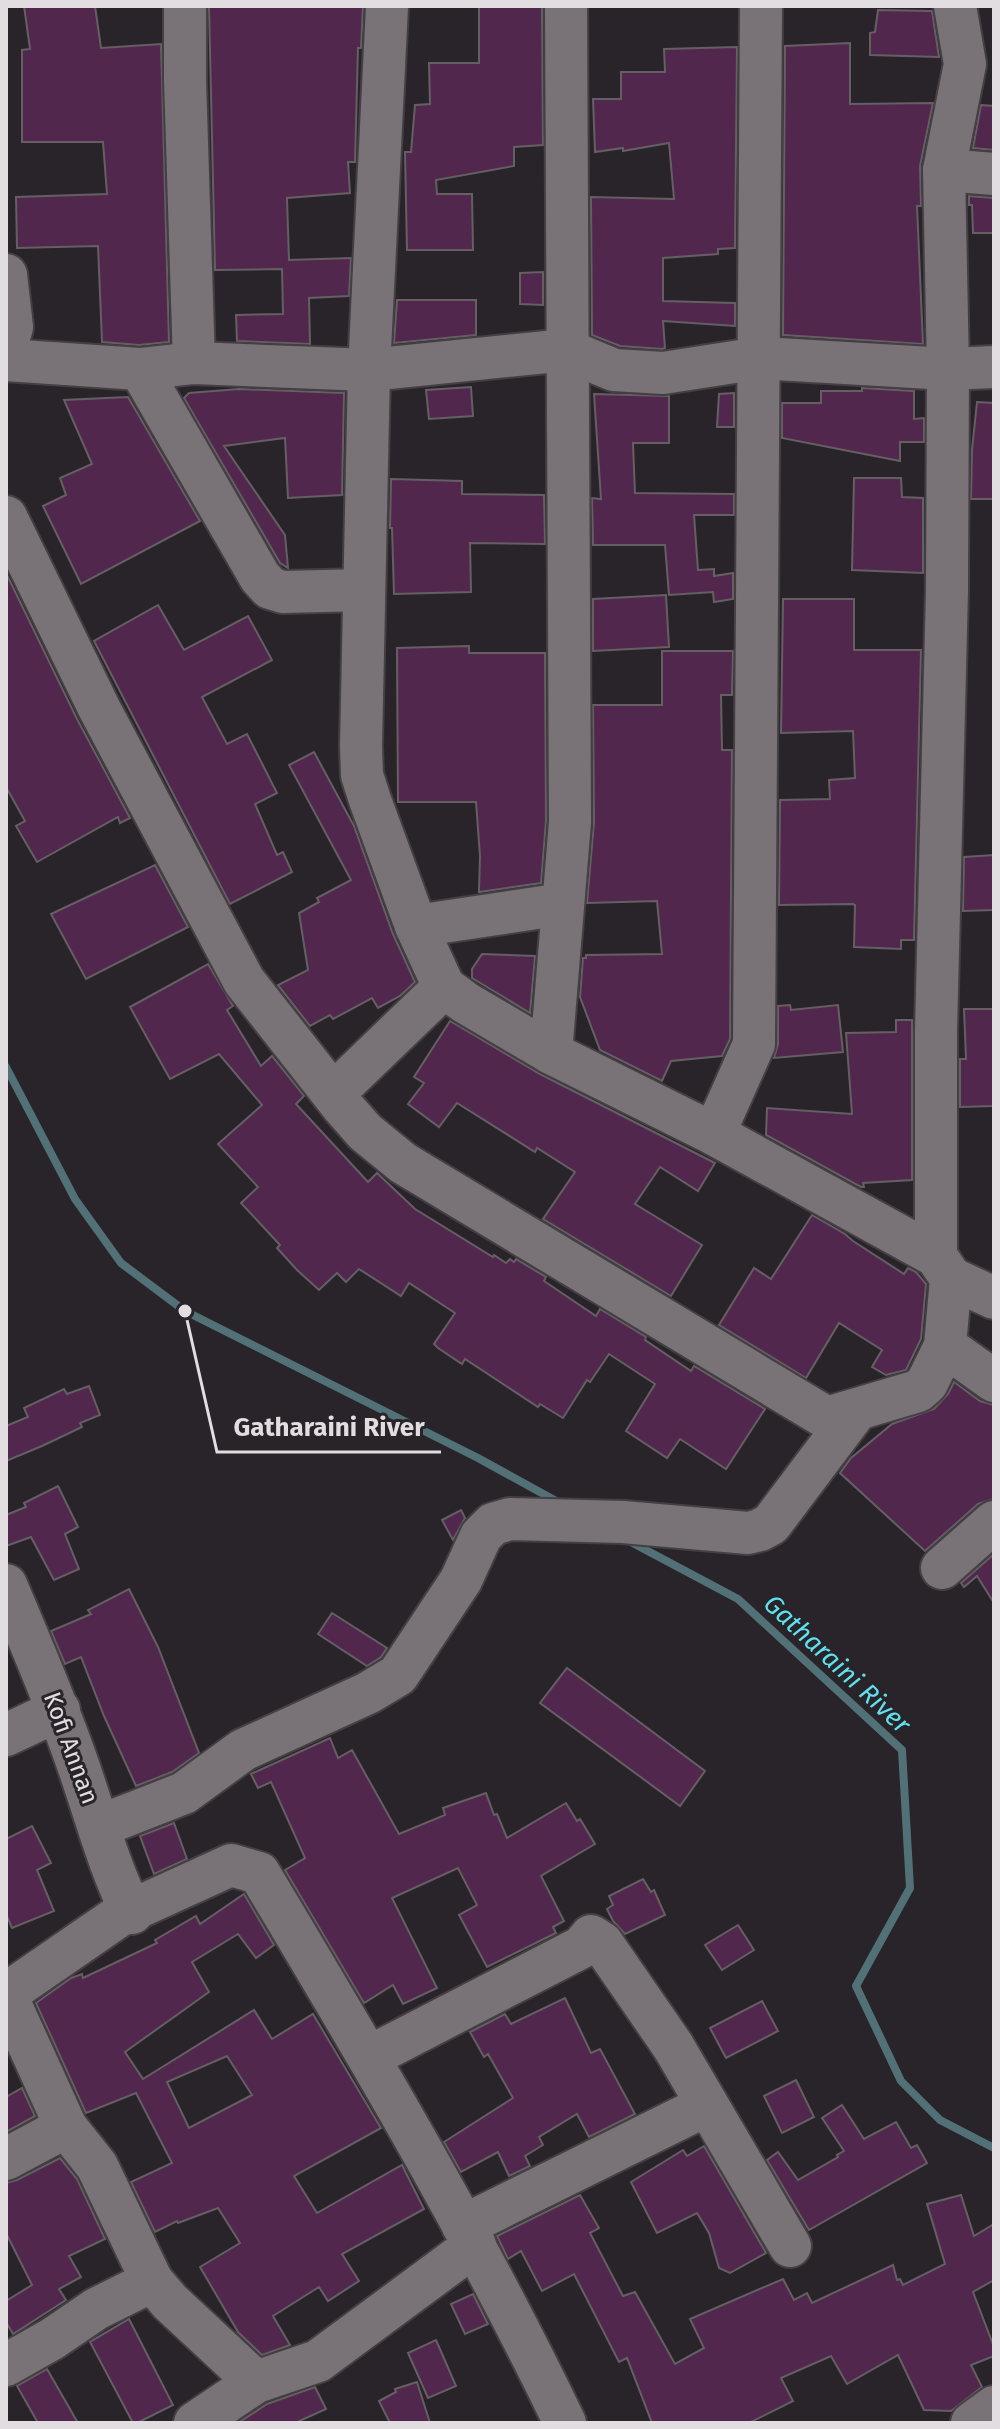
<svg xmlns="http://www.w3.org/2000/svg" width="1000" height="2429" font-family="'Fira Sans',sans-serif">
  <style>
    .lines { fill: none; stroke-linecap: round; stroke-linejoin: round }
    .stream { stroke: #517176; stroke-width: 8 }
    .building { fill: #51274e; stroke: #655f64; stroke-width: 2; fill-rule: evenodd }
    .minor-casing { stroke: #443f43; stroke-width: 46 }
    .minor { stroke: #797378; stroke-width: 42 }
    .labels { text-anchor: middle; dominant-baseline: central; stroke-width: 6; stroke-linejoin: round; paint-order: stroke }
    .street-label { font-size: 24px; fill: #e1dde0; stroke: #292429 }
    .water-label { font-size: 26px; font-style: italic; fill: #5ee2ee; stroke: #292429 }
    .leader { fill: none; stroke: #e1dde0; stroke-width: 3 }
    .callout-dot { fill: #e1dde0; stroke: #292429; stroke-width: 3 }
    .callout-label { font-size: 26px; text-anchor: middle; font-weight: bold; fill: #e1dde0; stroke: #292429; stroke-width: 6; stroke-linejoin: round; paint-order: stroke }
  </style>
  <rect width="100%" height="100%" fill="#292429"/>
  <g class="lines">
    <g class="stream">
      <path d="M6,1067L75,1199L121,1263L185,1311L478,1458L558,1502"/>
      <path d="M629,1541L738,1599L902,1750L910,1888L856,1986L901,2081L940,2120L994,2148"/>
    </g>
  </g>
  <g class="building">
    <path d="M24,6H95L101,48L161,44L169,342L139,345L102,342L98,246L17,248L16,197L107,194L103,142H22V50L30,49Z"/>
    <path d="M209,6H363L361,48H358L355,162H348L350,193L287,198L289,260L351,258L349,296L309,298L310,344L237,341L236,315L283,314L282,269L215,270Z"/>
    <path d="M479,6H542L543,145L514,147V166L436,180L437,194H472L473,250H407L405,152H411L415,105L430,104L429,63H479Z"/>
    <path d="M878,10L932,11L939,57L870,55V33L875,32Z"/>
    <path d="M850,43V104L933,103L920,166L921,206H917L923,344L783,335L785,46Z"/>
    <path d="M737,47L735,248L718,249V254L663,258V301L735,303V326L663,321L665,348L662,349L620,346L592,335L591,197L674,199L669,143L623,151V148L595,152L593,99H621V72H665L664,49Z"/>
    <path d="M981,105L994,106V150L973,148Z"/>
    <path d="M969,196L994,198V233H973L972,205H969Z"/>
    <path d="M543,272V305L520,304V273Z"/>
    <path d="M397,300H476V335L394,343Z"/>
    <path d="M471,387L473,416L429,419L426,390Z"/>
    <path d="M862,388L914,391V419L924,418V442H900V461L782,438V403H821V391H862Z"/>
    <path d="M239,389L344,393L342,495L288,498L285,438L224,446L285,535L288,568L280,563L184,398L189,393Z"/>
    <path d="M734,393V427H717L719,394Z"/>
    <path d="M594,394L669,396V443H633L635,493L734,494V515H694L698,570L714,569V576L733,573V599L714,602L713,592L669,595L665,545H593L592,498L601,499Z"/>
    <path d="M128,397L200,521L81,584L43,506L66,495L60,478L92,464L64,400Z"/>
    <path d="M977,402L994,403V499H971L972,450Z"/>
    <path d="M854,478H901L902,497L923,498V573L852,570Z"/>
    <path d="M391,479L462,481V494L544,495L545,544L470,543L471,592L394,594L392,528H390Z"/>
    <path d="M6,573L77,719L130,818L120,823L118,817L37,862L16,826L25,821L6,787Z"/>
    <path d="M666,595L669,647L593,651V599Z"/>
    <path d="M783,599H854V650H921L914,940H901V949L854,947L855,905L853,904L779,905L780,800L830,799L829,780L855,778L853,731L781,733Z"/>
    <path d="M158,605L184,650L248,616L272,660L202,697L227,744L247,734L277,793L255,804L277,855L283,852L292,872L230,904L94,641Z"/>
    <path d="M469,646V653H545L546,821L541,883L479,892L480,856L476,802H398L397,648Z"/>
    <path d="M662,651H733L732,695H721L722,750H732L730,1039L722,1056L671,1061L662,1081L600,1050L580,997L583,958H586V955L662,954L657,901L587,903L594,822L593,705H662Z"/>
    <path d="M314,752L354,826L393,934L415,982L400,996L378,1008L372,998L333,1019L330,1015L310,1026L278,985L308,970L299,913L319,902L317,898L351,880L289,765Z"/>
    <path d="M994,855V910L963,911L964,857Z"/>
    <path d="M155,865L188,927L86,979L51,914Z"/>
    <path d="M482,954L535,956L530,1013L472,978V969Z"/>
    <path d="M208,964L233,1006L227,1010L261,1066L272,1056L304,1096L296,1104L368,1182L377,1173L415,1209L493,1257L494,1255L506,1263L510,1259L514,1262L516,1259L546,1277L544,1281L596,1316L600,1309L646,1337L645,1340L691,1371L694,1366L765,1409L726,1469L680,1439L667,1458L626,1431L655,1384L609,1354L590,1382L587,1380L563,1418L540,1404L538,1407L465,1359L462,1364L438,1348L434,1344L455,1313L409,1283L401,1296L359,1269L346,1282L337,1273L319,1290L297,1270L277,1248L280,1245L241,1203L258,1187L218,1144L262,1105L219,1054L170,1079L130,1007Z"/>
    <path d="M790,1005L791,1010L838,1005L843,1052L774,1058L778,1044V1006Z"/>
    <path d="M964,1009H994V1106L960,1107V1059H966Z"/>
    <path d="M896,1020H912V1180L863,1183L864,1187H861L766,1135L767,1108L852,1114L846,1033L896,1032Z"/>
    <path d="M450,1021L540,1074L715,1163L698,1191L660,1167L635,1204L702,1245L671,1296L543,1219L575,1172L537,1148L535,1152L457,1103L439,1127L408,1104L424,1083L414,1077Z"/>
    <path d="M812,1215L845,1234L853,1241L904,1274L908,1268L916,1272L926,1284L921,1339L906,1370L886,1375L872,1367L882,1350L839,1323L806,1378L719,1325L754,1268L771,1279Z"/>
    <path d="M954,1382L980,1401L994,1405V1499L978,1504L925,1551L840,1473L851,1458L892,1424L934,1409L948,1394Z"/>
    <path d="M89,1386L100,1415L80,1423L82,1427L42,1446L6,1461V1426L28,1417L24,1408L64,1389L67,1394Z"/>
    <path d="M58,1486L78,1527L65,1534L79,1569L54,1580L31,1537L6,1546V1515L26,1507L24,1503Z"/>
    <path d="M461,1510L465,1518L453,1540L442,1520Z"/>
    <path d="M994,1554V1603L977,1576L964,1587L961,1583Z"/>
    <path d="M129,1589L158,1647L199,1753L172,1772L136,1786L104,1716L81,1657L65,1664L51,1631L91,1614L88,1610Z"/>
    <path d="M332,1613L387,1648L381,1657L367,1666L318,1634Z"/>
    <path d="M567,1668L705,1771L680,1806L540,1703Z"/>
    <path d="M330,1738L338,1758L352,1750L399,1834L445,1815L443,1808L486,1793L494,1815L497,1814L507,1838L566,1803L577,1821L580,1819L595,1844L541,1876L564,1921L553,1927L556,1933L487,1967L459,1915L477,1905L458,1868L392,1898L437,1988L403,2004L393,1985L364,2003L285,1870L305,1858L271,1782L258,1788L251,1774Z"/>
    <path d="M174,1823L187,1859L154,1874L140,1836Z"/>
    <path d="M32,1826L51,1863L37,1870L54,1911L12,1928L6,1914V1839Z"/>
    <path d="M643,1879L651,1892L654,1890L665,1915L625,1934L613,1921L607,1909L613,1905L609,1896Z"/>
    <path d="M244,1894L274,1945L256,1958L238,1934L192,1962L209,1992L125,2052L143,2079L254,2010L272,2039L313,2014L381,2128L294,2176L317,2213L402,2165L424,2209L342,2254L359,2281L328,2301L319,2287L273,2316L290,2345L262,2355L238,2332L200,2267L240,2243L218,2208L178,2223L177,2221L155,2232L131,2182L172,2163L136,2093L86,2113L36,2003L71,1978L82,1974L83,1978L157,1943L155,1940L196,1916L200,1924ZM227,2056L252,2095L189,2128L167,2082Z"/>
    <path d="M738,1925L754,1950L722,1970L705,1945Z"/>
    <path d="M565,1998L591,2053L600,2049L635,2114L589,2137L577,2114L539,2137L543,2145L525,2156L530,2166L509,2176L498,2152L461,2172L444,2142L513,2098L488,2054L484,2057L470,2032L505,2014L511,2024Z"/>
    <path d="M762,2001L778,2031L726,2058L710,2028Z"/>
    <path d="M796,2080L814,2117L782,2133L764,2096Z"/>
    <path d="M22,2088L35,2116L6,2132V2097Z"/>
    <path d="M842,2105L864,2139L896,2122L911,2148L917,2145L927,2163L809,2230L767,2160L778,2152L798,2180L838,2157L837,2155L844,2151L822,2118Z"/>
    <path d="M704,2146L766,2253L730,2273L719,2268L709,2233L697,2213L657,2233L631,2182L683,2150L687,2156Z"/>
    <path d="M60,2158L77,2179L105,2239L69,2256L81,2277L59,2289L66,2300L13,2334L6,2322V2301L32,2285L6,2233V2183L17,2180Z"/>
    <path d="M580,2195L599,2228L590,2233L623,2296L635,2292L675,2364L704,2348L690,2319L783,2279L794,2300L807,2293L812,2303L893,2265L897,2280L900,2279L903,2285L945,2264L927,2204L961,2195L974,2236L994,2224V2280L973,2292L994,2347V2356L971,2365L982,2387L951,2411L924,2410L898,2355L847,2384L831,2356L781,2378L793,2401L749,2423H652L627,2358L619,2362L574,2274L542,2291L521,2251L508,2259L497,2236Z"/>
    <path d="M473,2294L488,2324L465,2334L451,2304Z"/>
    <path d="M129,2319L173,2405L137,2423H133L90,2342Z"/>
    <path d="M436,2340L456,2386L428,2398L408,2353Z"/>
    <path d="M47,2369L78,2423H38L17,2386Z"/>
    <path d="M417,2382L430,2423H390L379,2401L396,2392L395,2389Z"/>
    <path d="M315,2387L326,2409L295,2423H238L267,2404Z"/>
  </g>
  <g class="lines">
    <defs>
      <g id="minor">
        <path d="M185,6V80L194,363"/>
        <path d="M387,6L369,370L361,746L362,775L370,800L416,926L444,987L466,1003L551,1053"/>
        <path d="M944,170L994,174"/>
        <path d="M6,275L12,327L6,348"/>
        <path d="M6,360L140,369L194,363L369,370L566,350L614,370L663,373L760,358L948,369L994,367"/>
        <path d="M140,369L260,577L270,588L283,592L364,590"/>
        <path d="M6,517L99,708L244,981L343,1107L365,1132L403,1163L827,1418L918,1391L927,1383L945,1346L951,1278L936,1256L714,1134L551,1053L570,822L566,6"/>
        <path d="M416,926L563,904"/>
        <path d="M333,1094L444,987"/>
        <path d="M714,1134L754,1044L761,6"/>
        <path d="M936,1256V1031L947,589L948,369L944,170L965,64L955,6"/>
        <path d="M951,1278L994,1298"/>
        <path d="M945,1346L994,1381"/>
        <path d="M942,1568L994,1522"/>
        <path d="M6,1585C31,1644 56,1702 77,1762C95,1813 108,1865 132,1913"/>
        <path d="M6,1735L59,1710"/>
        <path d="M100,1826L184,1793L243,1750L368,1693L398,1675L461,1580L481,1536L493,1524L510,1519L623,1522L748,1533L760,1530L771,1524L856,1411"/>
        <path d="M6,1994L119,1916L231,1865L259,1873C367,2053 474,2234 565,2423"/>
        <path d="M6,1995L66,2127L97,2166L152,2281L170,2302L256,2382"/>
        <path d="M369,2057L582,1947L591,1936L602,1943L673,2046L790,2246"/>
        <path d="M6,2159L66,2127"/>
        <path d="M463,2226L707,2105"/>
        <path d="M6,2365L52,2339L96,2309L152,2281"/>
        <path d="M195,2423L256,2382L318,2361L475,2245"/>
        <path d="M972,2423L994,2407"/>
      </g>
    </defs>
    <use href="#minor" class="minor-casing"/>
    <use href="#minor" class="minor"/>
  </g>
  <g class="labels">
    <g class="street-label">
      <text transform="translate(71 1748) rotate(70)">Kofi Annan</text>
    </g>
    <g class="water-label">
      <text transform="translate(837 1664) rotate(43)">Gatharaini River</text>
    </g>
  </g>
  <path class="leader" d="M185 1311L217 1452H441"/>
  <circle class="callout-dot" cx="185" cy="1311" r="8"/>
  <g class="callout-label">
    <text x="329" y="1436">Gatharaini River</text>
  </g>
  <rect width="1000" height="2429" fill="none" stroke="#e1dde0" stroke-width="16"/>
</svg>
